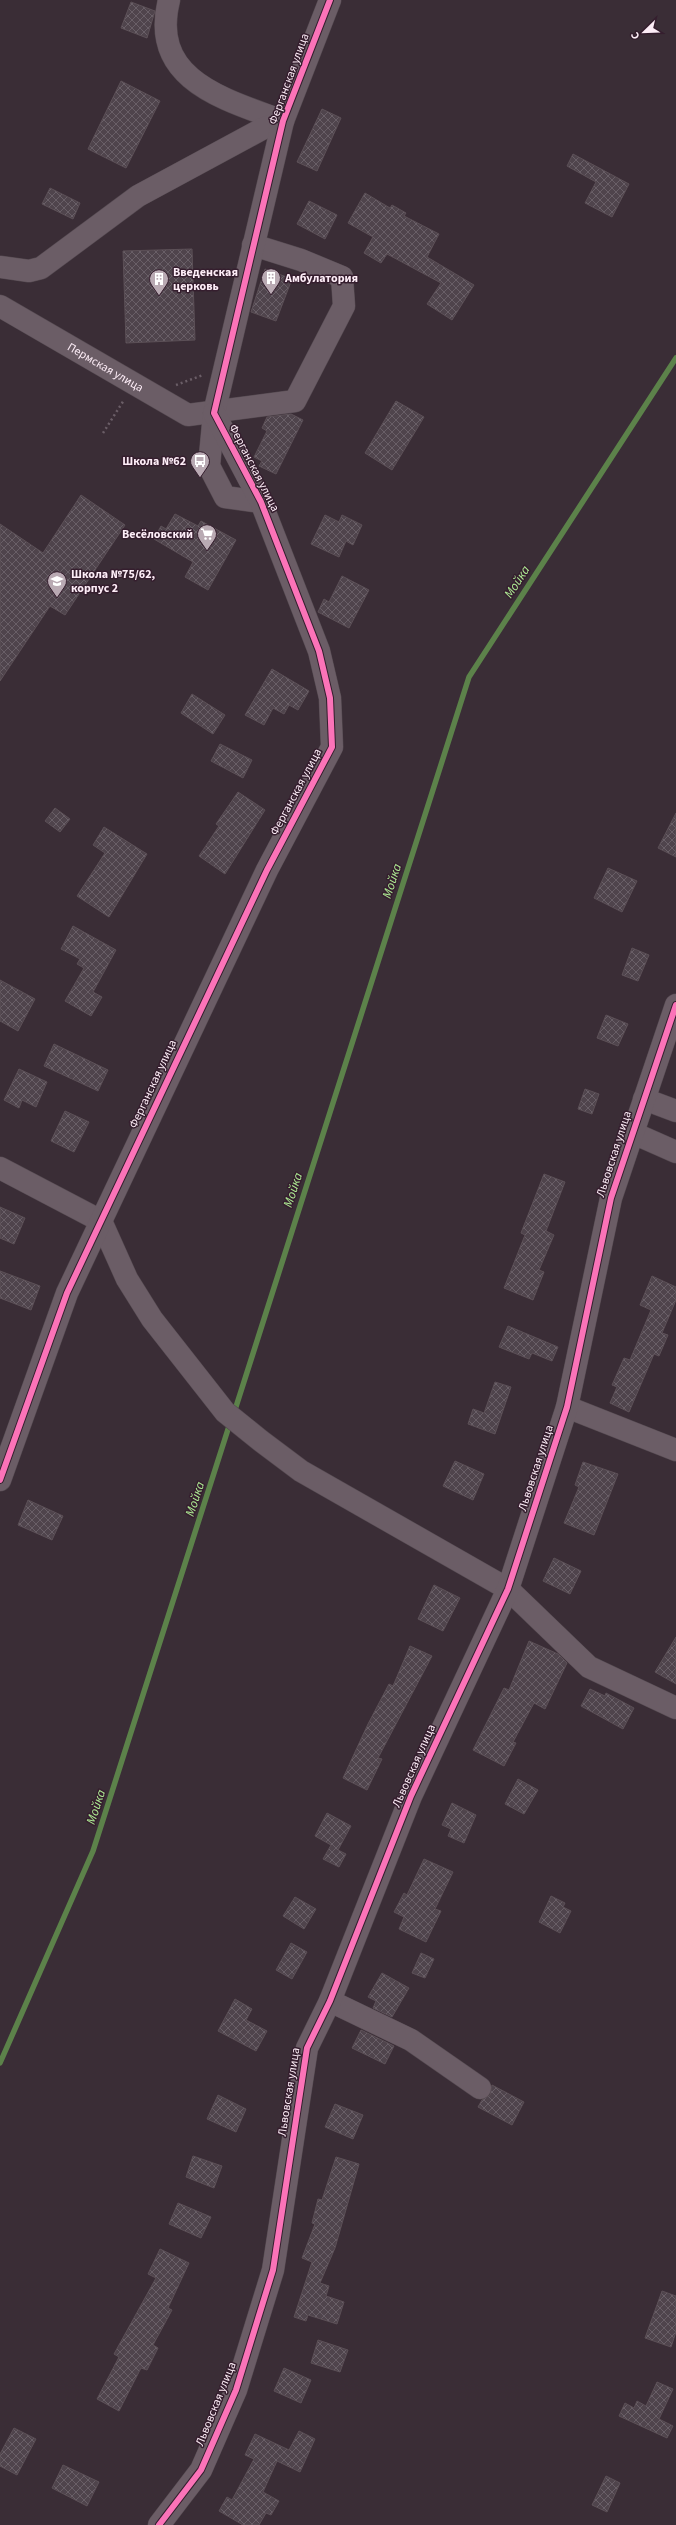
<svg xmlns="http://www.w3.org/2000/svg" width="676" height="2525" font-family="'Source Sans 3',sans-serif">
  <style>
    .lines { fill: none; stroke-linecap: round; stroke-linejoin: round }
    .stream { stroke: #5c824a; stroke-width: 5.5 }
    .building { fill: url(#building-cross-hatch); stroke: #5c5057 }
    .minor-casing { stroke: #544950; stroke-width: 23 }
    .path { stroke: #6b5e67; stroke-width: 2.5; stroke-dasharray: 2 3; stroke-linecap: butt }
    .minor { stroke: #6b5d66; stroke-width: 22 }
    .cycleway-casing { stroke: #351e2e; stroke-width: 8 }
    .cycleway { stroke: #fb73b8; stroke-width: 6 }
    .labels { text-anchor: middle; dominant-baseline: central; stroke-width: 3; stroke-linejoin: round; paint-order: stroke }
    .street-label { font-size: 12px; fill: #fdedf7; stroke: #351e2e }
    .poi-label { font-size: 12px; font-weight: bold; fill: #fdedf7; stroke: #351e2e; text-anchor: start }
    .water-label { font-size: 13px; font-style: italic; fill: #aeec94; stroke: #351e2e }
  </style>
  <defs>
    <pattern id="building-cross-hatch" width="8" height="8" patternUnits="userSpaceOnUse"><rect width="8" height="8" fill="#4f444c"/><path d="M0 0l8 8M0 8l8-8" fill="none" stroke="#695f67"/></pattern>
  </defs>
  <rect width="100%" height="100%" fill="#3a2d36"/>
  <g class="lines">
    <g class="stream">
      <path d="M234,1413L469,677L676,358"/>
      <path d="M0,2063L93,1851L230,1423"/>
    </g>
  </g>
  <g class="building">
    <path d="M131,2L155,11L147,38L121,28Z"/>
    <path d="M121,81L160,101L126,168L88,149Z"/>
    <path d="M322,109L341,118L317,171L297,162Z"/>
    <path d="M573,154L629,184L612,217L585,203L596,182L567,166Z"/>
    <path d="M50,188L80,203L73,219L42,204Z"/>
    <path d="M365,193L390,208L392,205L406,213L404,216L439,234L427,257L474,285L452,320L427,304L441,283L387,254L381,263L364,253L373,237L348,223Z"/>
    <path d="M309,201L337,215L325,239L297,224Z"/>
    <path d="M192,249L195,340L126,343L123,251Z"/>
    <path d="M265,269L292,279L276,321L251,312Z"/>
    <path d="M396,401L424,417L392,470L365,453Z"/>
    <path d="M291,414L303,420L276,474L259,466L262,461L254,457L267,431L262,428L267,417Z"/>
    <path d="M81,495L125,525L65,615L50,606L0,681V524L43,553Z"/>
    <path d="M175,514L198,526L201,521L236,540L208,590L185,577L193,562L154,539L161,526L166,529Z"/>
    <path d="M325,515L339,522L342,515L362,525L353,545L346,541L339,557L311,544Z"/>
    <path d="M342,576L369,590L349,628L318,612L324,599L329,602Z"/>
    <path d="M272,669L309,691L298,710L289,705L284,714L273,708L264,725L245,715Z"/>
    <path d="M192,694L225,715L213,734L181,713Z"/>
    <path d="M220,744L252,760L243,778L211,761Z"/>
    <path d="M238,792L265,810L225,874L199,856L219,826L216,824Z"/>
    <path d="M55,808L70,819L60,832L45,821Z"/>
    <path d="M676,813V857L658,848Z"/>
    <path d="M104,827L147,854L109,917L77,896L105,853L93,845Z"/>
    <path d="M608,868L637,881L622,912L594,898Z"/>
    <path d="M73,926L116,950L93,992L102,997L91,1016L65,1001L84,968L77,964L80,959L61,949Z"/>
    <path d="M632,948L649,955L638,981L622,975Z"/>
    <path d="M0,980L35,999L18,1031L0,1021Z"/>
    <path d="M606,1015L628,1024L618,1046L597,1038Z"/>
    <path d="M54,1044L108,1070L98,1091L44,1066Z"/>
    <path d="M19,1069L47,1082L36,1107L22,1100L19,1108L4,1100Z"/>
    <path d="M585,1089L599,1094L592,1114L578,1109Z"/>
    <path d="M65,1111L89,1122L74,1152L51,1141Z"/>
    <path d="M544,1174L565,1182L546,1231L554,1235L539,1270L544,1272L533,1300L504,1288L525,1235L521,1233Z"/>
    <path d="M0,1207L25,1218L14,1244L0,1238Z"/>
    <path d="M0,1271L40,1286L31,1310L0,1298Z"/>
    <path d="M652,1276L676,1287V1300L662,1333L668,1335L659,1356L654,1354L629,1412L610,1403L617,1387L612,1385L624,1358L630,1360L651,1310L640,1305Z"/>
    <path d="M508,1326L558,1347L552,1361L532,1353L529,1359L499,1347Z"/>
    <path d="M495,1382L511,1387L495,1434L468,1424L473,1409L484,1413Z"/>
    <path d="M455,1461L484,1474L473,1500L443,1486Z"/>
    <path d="M583,1462L618,1474L594,1535L564,1523L579,1487L575,1485Z"/>
    <path d="M28,1500L63,1516L52,1540L18,1525Z"/>
    <path d="M554,1558L581,1571L570,1594L543,1581Z"/>
    <path d="M434,1585L460,1598L443,1631L418,1619Z"/>
    <path d="M676,1637V1684L655,1672Z"/>
    <path d="M529,1641L558,1654L567,1663L545,1709L534,1703L513,1742L516,1743L504,1766L473,1750L504,1688L509,1690Z"/>
    <path d="M410,1646L432,1656L378,1758L382,1759L367,1790L343,1778L368,1724L389,1684L393,1686Z"/>
    <path d="M590,1689L605,1696L606,1693L634,1708L623,1729L581,1706Z"/>
    <path d="M518,1779L538,1790L524,1814L505,1804Z"/>
    <path d="M452,1803L476,1815L464,1843L448,1836L451,1829L442,1825Z"/>
    <path d="M327,1813L351,1826L338,1850L346,1854L339,1867L323,1859L331,1845L315,1836Z"/>
    <path d="M424,1859L453,1872L435,1909L441,1911L426,1942L399,1929L404,1917L394,1912L404,1893L407,1895Z"/>
    <path d="M551,1896L565,1903L563,1907L571,1911L560,1933L539,1922Z"/>
    <path d="M295,1897L316,1909L304,1929L283,1916Z"/>
    <path d="M291,1943L307,1952L292,1979L276,1970Z"/>
    <path d="M421,1953L434,1959L425,1978L412,1973Z"/>
    <path d="M382,1973L409,1988L392,2017L373,2008L376,2001L368,1997Z"/>
    <path d="M235,1999L252,2009L246,2020L267,2031L256,2051L218,2031Z"/>
    <path d="M361,2030L394,2046L385,2064L352,2048Z"/>
    <path d="M492,2085L524,2102L512,2125L478,2107L482,2100L490,2095Z"/>
    <path d="M218,2095L246,2109L236,2132L207,2119Z"/>
    <path d="M335,2104L363,2115L353,2139L325,2127Z"/>
    <path d="M193,2156L222,2166L214,2188L186,2177Z"/>
    <path d="M336,2157L359,2164L335,2248L320,2283L329,2286L326,2296L344,2302L337,2324L308,2315L306,2321L294,2317L312,2262L302,2258L315,2224L312,2223L318,2199L322,2200Z"/>
    <path d="M178,2203L211,2217L201,2238L169,2224Z"/>
    <path d="M160,2249L189,2263L168,2308L172,2310L153,2345L158,2348L147,2370L141,2368L119,2411L97,2399L119,2357L114,2354L156,2278L148,2274Z"/>
    <path d="M662,2291L676,2296V2332L671,2347L645,2338Z"/>
    <path d="M318,2340L348,2350L340,2372L311,2363Z"/>
    <path d="M284,2368L311,2380L301,2403L274,2391Z"/>
    <path d="M657,2382L673,2389L659,2419L673,2426L667,2438L619,2416L625,2403L634,2408L637,2401L646,2406Z"/>
    <path d="M14,2428L36,2439L17,2475L0,2466V2454Z"/>
    <path d="M299,2431L315,2439L300,2472L277,2461L263,2492L279,2501L271,2515L266,2513L259,2525H243L219,2511L227,2497L232,2500L254,2459L245,2455L255,2434L289,2450Z"/>
    <path d="M63,2465L99,2482L87,2506L52,2488Z"/>
    <path d="M606,2476L620,2483L607,2512L592,2505Z"/>
  </g>
  <g class="lines">
    <defs>
      <g id="minor">
        <path d="M169,0C149,80 224,99 283,121"/>
        <path d="M0,267L29,271L41,268L138,196L262,129L283,121"/>
        <path id="s1" d="M0,306L188,415L295,401L344,306L342,277L301,260L253,245"/>
        <path d="M261,502L225,497L209,466L214,413L283,121L330,0"/>
        <path d="M644,1099L676,1111"/>
        <path d="M633,1133L676,1152"/>
        <path d="M0,1168L101,1221L127,1279L152,1319L225,1412L261,1441L301,1471L508,1589L589,1667L676,1708"/>
        <path d="M567,1407L676,1450"/>
        <path d="M0,1480L67,1293L267,870L332,747L330,698L319,651L261,502L214,413"/>
        <path d="M330,2001L411,2040L480,2088"/>
        <path d="M159,2525L201,2470L236,2390L273,2270L307,2048L330,2001L411,1796L508,1589L567,1407L611,1198L676,1005"/>
      </g>
    </defs>
    <use href="#minor" class="minor-casing"/>
    <g class="path">
      <path d="M176,385L203,375"/>
      <path d="M103,433L124,400"/>
    </g>
    <use href="#minor" class="minor"/>
    <defs>
      <g id="cycleway">
        <path d="M0,1480L67,1293L267,870L332,747L330,698L319,651L261,502L214,413L283,121L330,0"/>
        <path d="M159,2525L201,2470L236,2390L273,2270L307,2048L330,2001L411,1796L508,1589L567,1407L611,1198L676,1005"/>
      </g>
    </defs>
    <use href="#cycleway" class="cycleway-casing"/>
    <use href="#cycleway" class="cycleway"/>
  </g>
  <defs>
    <symbol id="building-pin" viewBox="-11 -11 22 30"><path d="M0 17L-7.5 6A9.5 9.5 0 1 1 7.5 6Z" fill="#b9aab3" stroke="#351e2e"/><path d="M-4-6H4V6H1V3H-1V6H-4ZM-2.5-4.3h1.7v1.8h-1.7ZM.8-4.3h1.7v1.8H.8ZM-2.5-1h1.7V.8h-1.7ZM.8-1h1.7V.8H.8Z" fill="#fff"/></symbol>
    <symbol id="bus-pin" viewBox="-11 -11 22 30"><path d="M0 17L-7.5 6A9.5 9.5 0 1 1 7.5 6Z" fill="#b9aab3" stroke="#351e2e"/><path d="M-5-6H5V4H4V6H2V4H-2V6H-4V4H-5ZM-3.5-4V0h7V-4ZM-3.5 1.2v1.5H-2V1.2ZM2 1.2v1.5H3.5V1.2Z" fill="#fff"/></symbol>
    <symbol id="supermarket-pin" viewBox="-11 -11 22 30"><path d="M0 17L-7.5 6A9.5 9.5 0 1 1 7.5 6Z" fill="#b9aab3" stroke="#351e2e"/><path d="M-6-5.5h2.5l.6 2H6L4.5 2H-2.5L-4.4-4H-6ZM-1.5 3.2a1.3 1.3 0 1 0 .1 0ZM3 3.2a1.3 1.3 0 1 0 .1 0Z" fill="#fff"/></symbol>
    <symbol id="school-pin" viewBox="-11 -11 22 30"><path d="M0 17L-7.5 6A9.5 9.5 0 1 1 7.5 6Z" fill="#b9aab3" stroke="#351e2e"/><path d="M0-5L7-2L0 1L-7-2ZM-4 1L0 2.5L4 1V4Q0 6-4 4Z" fill="#fff"/></symbol>
  </defs>
  <g fill-rule="evenodd">
    <use href="#building-pin" x="260" y="267" width="22" height="30"/>
    <use href="#building-pin" x="148" y="268" width="22" height="30"/>
    <use href="#bus-pin" x="189" y="450" width="22" height="30"/>
    <use href="#supermarket-pin" x="196" y="523" width="22" height="30"/>
    <use href="#school-pin" x="46" y="570" width="22" height="30"/>
  </g>
  <g class="labels">
    <g class="street-label">
      <text transform="translate(289 79) rotate(-70)">Ферганская улица</text>
      <text stroke="none"><textPath href="#s1" startOffset="122">Пермская улица</textPath></text>
      <text transform="translate(254 468) rotate(63)">Ферганская улица</text>
      <text transform="translate(296 792) rotate(-62)">Ферганская улица</text>
      <text transform="translate(153 1084) rotate(-65)">Ферганская улица</text>
      <text transform="translate(614 1154) rotate(-72)">Львовская улица</text>
      <text transform="translate(536 1468) rotate(-72)">Львовская улица</text>
      <text transform="translate(414 1766) rotate(-66)">Львовская улица</text>
      <text transform="translate(289 2092) rotate(-81)">Львовская улица</text>
      <text transform="translate(216 2404) rotate(-68)">Львовская улица</text>
    </g>
    <g class="poi-label">
      <text x="173" y="272">Введенская<tspan x="173" dy="14">церковь</tspan></text>
      <text x="285" y="278">Амбулатория</text>
      <text x="186" y="461" text-anchor="end">Школа №62</text>
      <text x="193" y="534" text-anchor="end">Весёловский</text>
      <text x="71" y="574">Школа №75/62,<tspan x="71" dy="14">корпус 2</tspan></text>
    </g>
    <g class="water-label">
      <text transform="translate(517 582) rotate(-57)">Мойка</text>
      <text transform="translate(392 881) rotate(-72)">Мойка</text>
      <text transform="translate(293 1190) rotate(-72)">Мойка</text>
      <text transform="translate(195 1499) rotate(-72)">Мойка</text>
      <text transform="translate(96 1807) rotate(-72)">Мойка</text>
    </g>
  </g>
  <g transform="translate(644 32) rotate(247)" stroke="#351e2e" stroke-width="3" paint-order="stroke">
  <path d="M0-3L7 15L0 10L-7 15Z" fill="#fdedf7"/>
  <text y="-6" font-size="11" font-weight="bold" text-anchor="middle" fill="#fdedf7">С</text>
  </g>
</svg>
